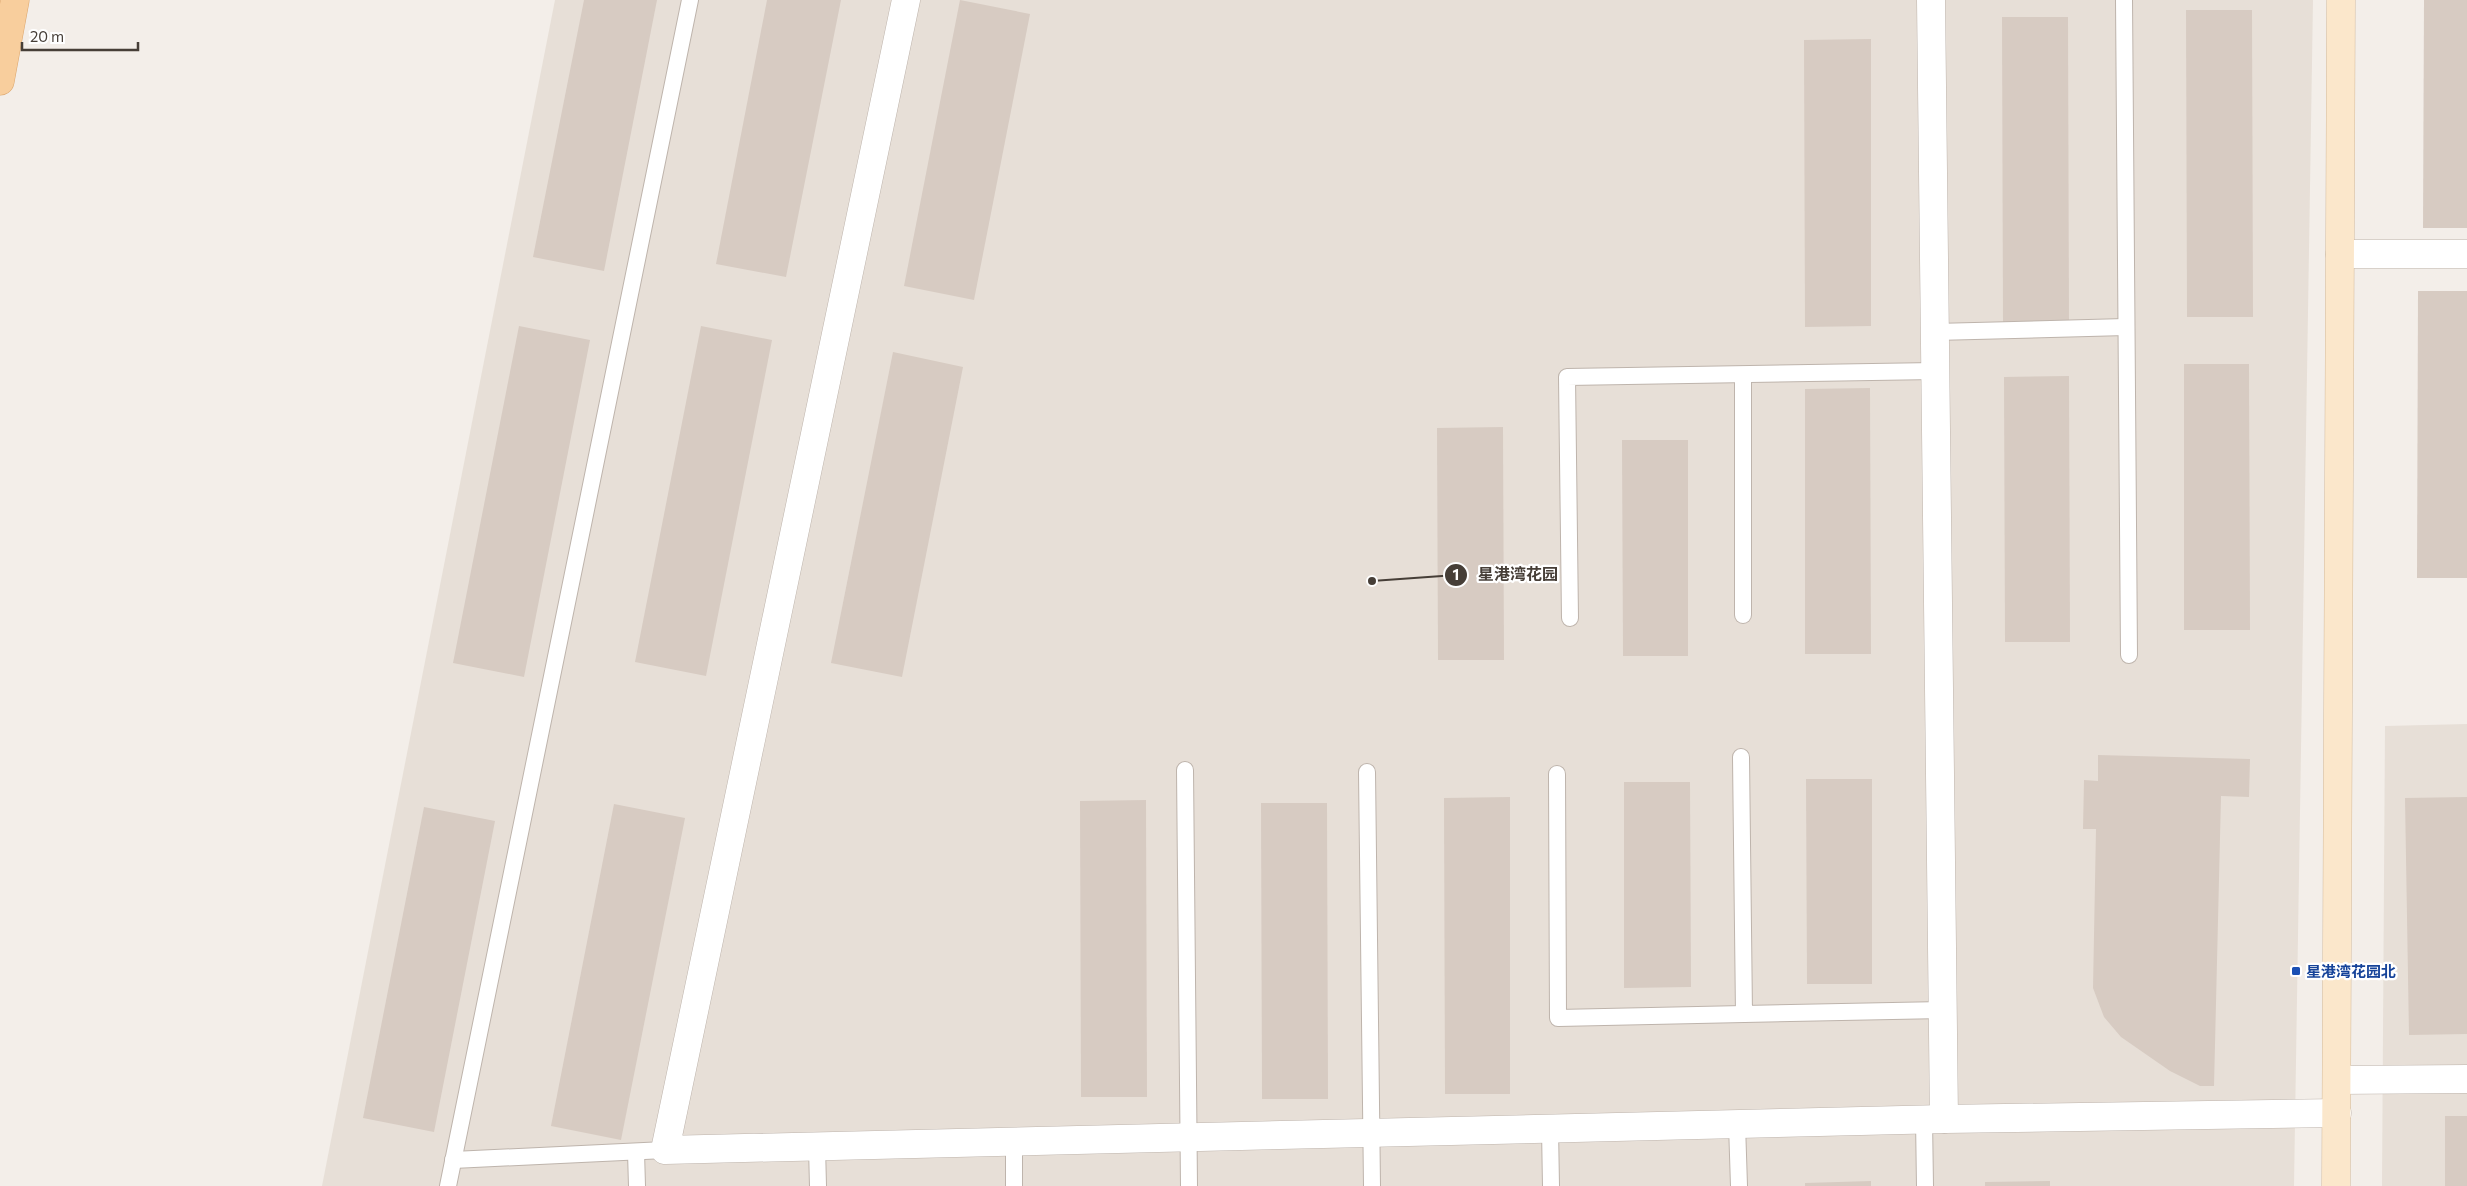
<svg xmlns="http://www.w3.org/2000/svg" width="2467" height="1186" font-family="Commissioner,'Noto Sans SC',sans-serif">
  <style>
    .residential { fill: #e7dfd7 }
    .building { fill: #d7cbc2 }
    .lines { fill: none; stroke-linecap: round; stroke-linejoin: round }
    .lane-casing { stroke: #beb4ac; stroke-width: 18 }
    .street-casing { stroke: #beb4ac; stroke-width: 29 }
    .secondary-casing { stroke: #d3bb9d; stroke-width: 29 }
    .primary-casing { stroke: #dca76e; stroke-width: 29 }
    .lane { stroke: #fff; stroke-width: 16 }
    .street { stroke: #fff; stroke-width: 28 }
    .secondary { stroke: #fbe7cb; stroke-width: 28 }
    .primary { stroke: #f8ce9d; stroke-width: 28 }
    .transit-dot { fill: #1a4fb4; stroke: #fff; stroke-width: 2 }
    .labels { text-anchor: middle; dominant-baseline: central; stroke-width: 4.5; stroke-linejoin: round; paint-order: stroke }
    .transit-label { font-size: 15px; font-weight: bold; fill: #164399; stroke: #fff; text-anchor: start }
    .leader { fill: none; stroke: #463e37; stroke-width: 2 }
    .callout-dot { fill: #463e37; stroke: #fff; stroke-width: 2 }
    .mark-label { font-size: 15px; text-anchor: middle; font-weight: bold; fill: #fff }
    .callout-label { font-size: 16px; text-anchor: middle; font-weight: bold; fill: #463e37; stroke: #fff; stroke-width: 4.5; stroke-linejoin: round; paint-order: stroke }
  </style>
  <rect width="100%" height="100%" fill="#f3eee9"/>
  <g class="residential">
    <path d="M555,0H2313L2294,1186H322Z"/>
    <path d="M2467,724V1186H2382L2385,726Z"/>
  </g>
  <g class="building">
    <path d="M584,0H657L604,271L533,257Z"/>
    <path d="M767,0H841L786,277L716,264Z"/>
    <path d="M960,0L1030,14L974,300L904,286Z"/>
    <path d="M2424,0H2467V228H2423Z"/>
    <path d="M2186,10H2252L2253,317H2187Z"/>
    <path d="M2002,17H2068L2069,324H2003Z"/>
    <path d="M1871,39V326L1805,327L1804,40Z"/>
    <path d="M2418,291H2467V578H2417Z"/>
    <path d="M519,326L590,340L524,677L453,663Z"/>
    <path d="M701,326L772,340L706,676L635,662Z"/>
    <path d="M893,352L963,367L902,677L831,663Z"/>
    <path d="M2184,364H2249L2250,630H2184Z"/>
    <path d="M2069,376L2070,642H2005L2004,377Z"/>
    <path d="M1870,388L1871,654H1805V389Z"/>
    <path d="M1503,427L1504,660H1438L1437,428Z"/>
    <path d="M1622,440H1688V656H1623Z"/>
    <path d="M2098,755L2250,759L2249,797L2221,796L2214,1086H2200L2170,1071L2121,1037L2104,1017L2093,988L2096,829H2083L2084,780L2098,781Z"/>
    <path d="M1806,779H1872V984H1807Z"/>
    <path d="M1624,782H1690L1691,987L1624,988Z"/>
    <path d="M1510,797V1094H1445L1444,798Z"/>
    <path d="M2467,797V1034L2409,1035L2405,798Z"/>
    <path d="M1146,800L1147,1097H1081L1080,801Z"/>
    <path d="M1261,803H1327L1328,1099H1262Z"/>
    <path d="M614,804L685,818L621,1140L551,1126Z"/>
    <path d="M424,807L495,821L434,1132L363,1118Z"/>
    <rect x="2445" y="1116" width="22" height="70"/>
    <path d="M1871,1181V1186H1805V1183Z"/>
    <path d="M2050,1181V1186H1985V1182Z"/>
  </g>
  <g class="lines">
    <defs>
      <g id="lane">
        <path d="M2124,0L2129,655"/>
        <path d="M1935,332L2126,327"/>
        <path d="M1743,615V375"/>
        <path d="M1570,618L1567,377L1935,371"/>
        <path d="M1741,757L1744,1014L1943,1010"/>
        <path d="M1185,770L1189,1186"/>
        <path d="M1367,772L1372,1186"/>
        <path d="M1557,774L1558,1018L1744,1014"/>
        <path d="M1924,1119L1925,1186"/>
        <path d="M1737,1124L1739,1186"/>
        <path d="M1550,1129L1551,1186"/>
        <path d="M1014,1142V1186"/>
        <path d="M817,1147L818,1186"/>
        <path d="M636,1152L637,1186"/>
        <path d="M453,1160L665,1150"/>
        <path d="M448,1186L690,0"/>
      </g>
      <g id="street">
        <path d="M906,0L665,1150L1944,1119L2337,1113"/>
        <path d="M1931,0L1944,1119"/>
        <path d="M2340,254H2467"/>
        <path d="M2337,1080L2467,1079"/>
      </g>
      <path id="secondary" d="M2336,1186L2341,0"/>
      <path id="primary" d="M0,81L15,0"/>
    </defs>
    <use href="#lane" class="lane-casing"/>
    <use href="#street" class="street-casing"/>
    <use href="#secondary" class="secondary-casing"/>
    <use href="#primary" class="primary-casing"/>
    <use href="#lane" class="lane"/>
    <use href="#street" class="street"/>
    <use href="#secondary" class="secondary"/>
    <use href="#primary" class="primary"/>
  </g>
  <rect class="transit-dot" x="2291" y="966" width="10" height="10" rx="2.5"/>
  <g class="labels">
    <g class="transit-label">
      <text x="2306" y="971">星港湾花园北</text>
    </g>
  </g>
  <path class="leader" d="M1372 581L1456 575"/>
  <g class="callout-dot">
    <circle cx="1372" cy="581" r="5"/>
    <circle cx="1456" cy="575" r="12"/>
  </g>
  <g class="mark-label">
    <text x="1456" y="580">1</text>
  </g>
  <g class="callout-label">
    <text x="1518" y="580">星港湾花园</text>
  </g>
  <path d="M22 42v8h116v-8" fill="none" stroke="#463e37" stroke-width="2.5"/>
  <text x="30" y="42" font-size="15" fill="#463e37" stroke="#ffffff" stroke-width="4" paint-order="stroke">20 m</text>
</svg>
